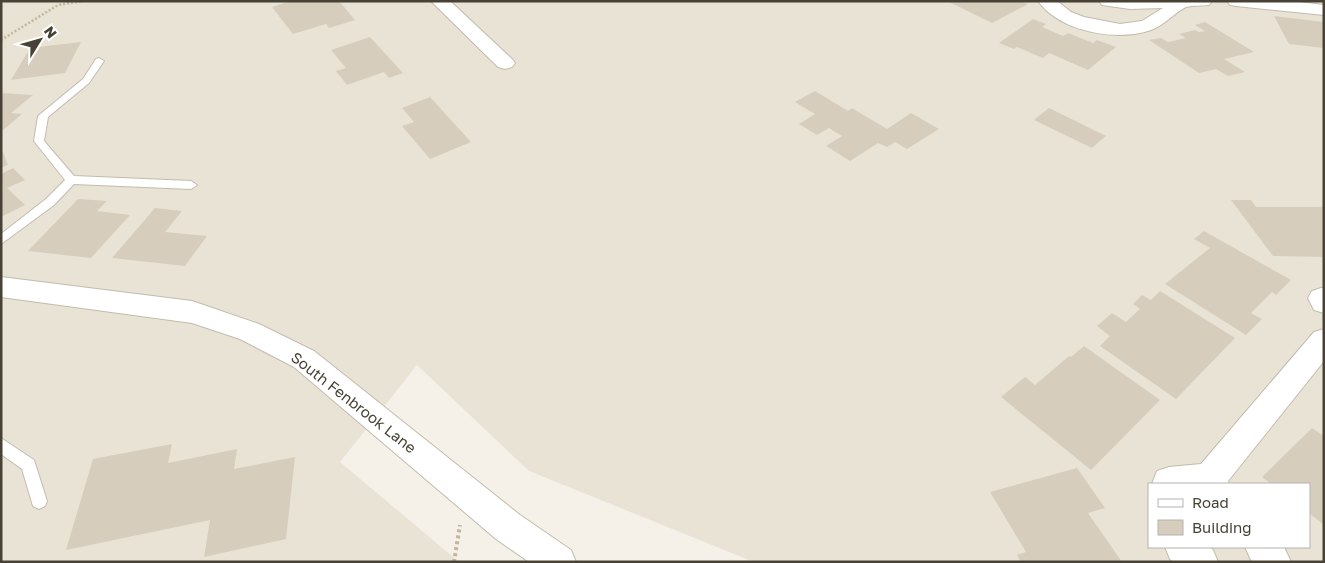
<svg xmlns="http://www.w3.org/2000/svg" width="1325" height="563" font-family="'Golos Text',sans-serif">
  <style>
    .residential { fill: #e9e3d6; fill-rule: evenodd }
    .building { fill: #d7cdbd }
    .lines { fill: none; stroke-linecap: round; stroke-linejoin: round }
    .lane-casing { stroke: #c3bcad; stroke-width: 2 }
    .street-casing { stroke: #c3bcad; stroke-width: 2 }
    .path-far1 { stroke: #c3b69b; stroke-width: 2.5; stroke-dasharray: 2 2; stroke-linecap: butt }
    .path { stroke: #c3b69b; stroke-width: 4; stroke-dasharray: 3 3; stroke-linecap: butt }
    .lane { fill: #fff; fill-rule: evenodd }
    .street { fill: #fff; fill-rule: evenodd }
    .labels { text-anchor: middle; dominant-baseline: central; stroke-width: 4; stroke-linejoin: round; paint-order: stroke }
    .street-label { font-size: 15px; fill: #484236; stroke: #fff }
  </style>
  <rect width="100%" height="100%" fill="#f5f1e8"/>
  <path class="residential" d="M1,1H1324V562H754L529,471L417,365L340,462L459,562H1ZM1149,484H1309V547H1149Z"/>
  <g class="building">
    <path d="M291,1H339L355,20L329,28L326,24L293,34L272,7Z"/>
    <path d="M947,1H1021L1028,4L992,23Z"/>
    <path d="M1274,16L1324,22V48L1289,44Z"/>
    <path d="M1033,19L1046,24L1042,27L1063,36L1068,33L1093,43L1097,40L1116,47L1088,70L1049,53L1043,58L1017,47L1014,49L999,43Z"/>
    <path d="M1205,22L1254,52L1224,59L1245,72L1228,76L1216,69L1199,73L1149,40L1161,38L1168,42L1186,38L1179,34L1195,30L1199,32L1205,31L1195,25Z"/>
    <path d="M370,37L403,73L389,78L384,72L347,85L336,71L346,68L331,50Z"/>
    <path d="M81,42L65,73L11,80L30,48Z"/>
    <path d="M815,91L848,111L852,108L887,129L911,113L939,129L907,149L895,142L887,147L878,143L850,161L826,146L842,136L829,128L817,135L799,124L815,114L795,102Z"/>
    <path d="M1,93L33,95L11,113L22,114L3,130H1Z"/>
    <path d="M430,97L471,142L430,159L402,126L414,122L402,108Z"/>
    <path d="M1049,108L1106,136L1092,148L1034,120Z"/>
    <path d="M1,152H3L8,165L1,168Z"/>
    <path d="M13,168L25,180L7,188L25,205L1,217V174Z"/>
    <path d="M78,199L107,201L97,211L130,215L91,258L28,251Z"/>
    <path d="M1231,200H1251L1256,207H1324V257L1273,256Z"/>
    <path d="M155,208L182,211L165,232L207,236L185,266L112,258Z"/>
    <path d="M1204,231L1291,280L1276,295L1272,292L1251,313L1262,319L1246,335L1165,284L1210,248L1194,239Z"/>
    <path d="M1160,291L1235,338L1176,399L1100,346L1110,336L1097,326L1112,313L1126,322L1140,309L1133,304L1142,295L1151,300Z"/>
    <path d="M1084,346L1160,400L1091,470L1001,397L1025,377L1035,385L1069,356L1071,357Z"/>
    <path d="M1312,428L1324,436V525L1309,513V484H1271L1262,477Z"/>
    <path d="M172,444L168,463L237,449L234,469L295,457L286,539L204,557L210,520L66,550L93,459Z"/>
    <path d="M1077,468L1105,508L1088,513L1122,562H1021L1017,555L1026,552L990,492Z"/>
  </g>
  <g class="lines">
    <defs>
      <g id="lane">
        <path d="M99,58L104,61L89,83L48,117L44,141L74,176L191,181L197,185L191,189L74,184L54,205L1,244V234L46,199L65,180L34,141L38,116L83,79L96,59Z"/>
        <path d="M1,438L34,460L47,501L45,506L39,509L33,506L22,469L1,454Z"/>
      </g>
      <g id="street">
        <path d="M431,1H450L512,59L515,63L512,67L505,69L498,67Z"/>
        <path d="M1038,1H1057L1071,12L1084,17L1120,24L1142,21L1163,8L1130,9L1102,5L1099,1H1212L1209,5C1202,6 1193,5 1186,7C1175,12 1165,25 1151,30C1117,42 1060,32 1038,1Z"/>
        <path d="M1227,1H1290L1324,5V15L1236,6L1230,5Z"/>
        <path d="M1,277L192,301L259,324L314,351L520,515L571,550L576,562H529L496,539L294,367L240,339L192,323L1,297Z"/>
        <path d="M1321,288H1324V313L1314,310L1308,298L1312,291Z"/>
        <path d="M1324,329V361L1228,481L1229,484H1152L1157,471L1169,467L1201,464L1314,332Z"/>
        <path d="M1165,547H1210L1213,550L1218,562H1173L1170,559Z"/>
        <path d="M1245,547H1284L1291,562H1252Z"/>
      </g>
    </defs>
    <use href="#lane" class="lane-casing"/>
    <use href="#street" class="street-casing"/>
    <path class="path-far1" d="M1,40L58,5L83,1"/>
    <path class="path" d="M454,562L460,525"/>
    <use href="#lane" class="lane"/>
    <use href="#street" class="street"/>
  </g>
  <g class="labels">
    <g class="street-label">
      <text transform="translate(354 402) rotate(38)">South Fenbrook Lane</text>
    </g>
  </g>
  <rect width="1325" height="563" fill="none" stroke="#484236" stroke-width="5"/>
  <rect x="1148" y="483" width="162" height="65" fill="#ffffff" stroke="#b6b3af"/>
  <rect x="1158" y="499" width="25" height="8" fill="#ffffff" stroke="#b6b3af"/>
  <text x="1192" y="508" font-size="15" fill="#484236">Road</text>
  <rect x="1158" y="520" width="25" height="15" fill="#d7cdbd" stroke="#b6b3af"/>
  <text x="1192" y="533" font-size="15" fill="#484236">Building</text>
  <g transform="translate(40 40) rotate(53)" stroke="#ffffff" stroke-width="4" paint-order="stroke">
  <path d="M0-4L9 19L0 12L-9 19Z" fill="#484236"/>
  <text y="-8" font-size="14" font-weight="bold" text-anchor="middle" fill="#484236">N</text>
  </g>
</svg>
